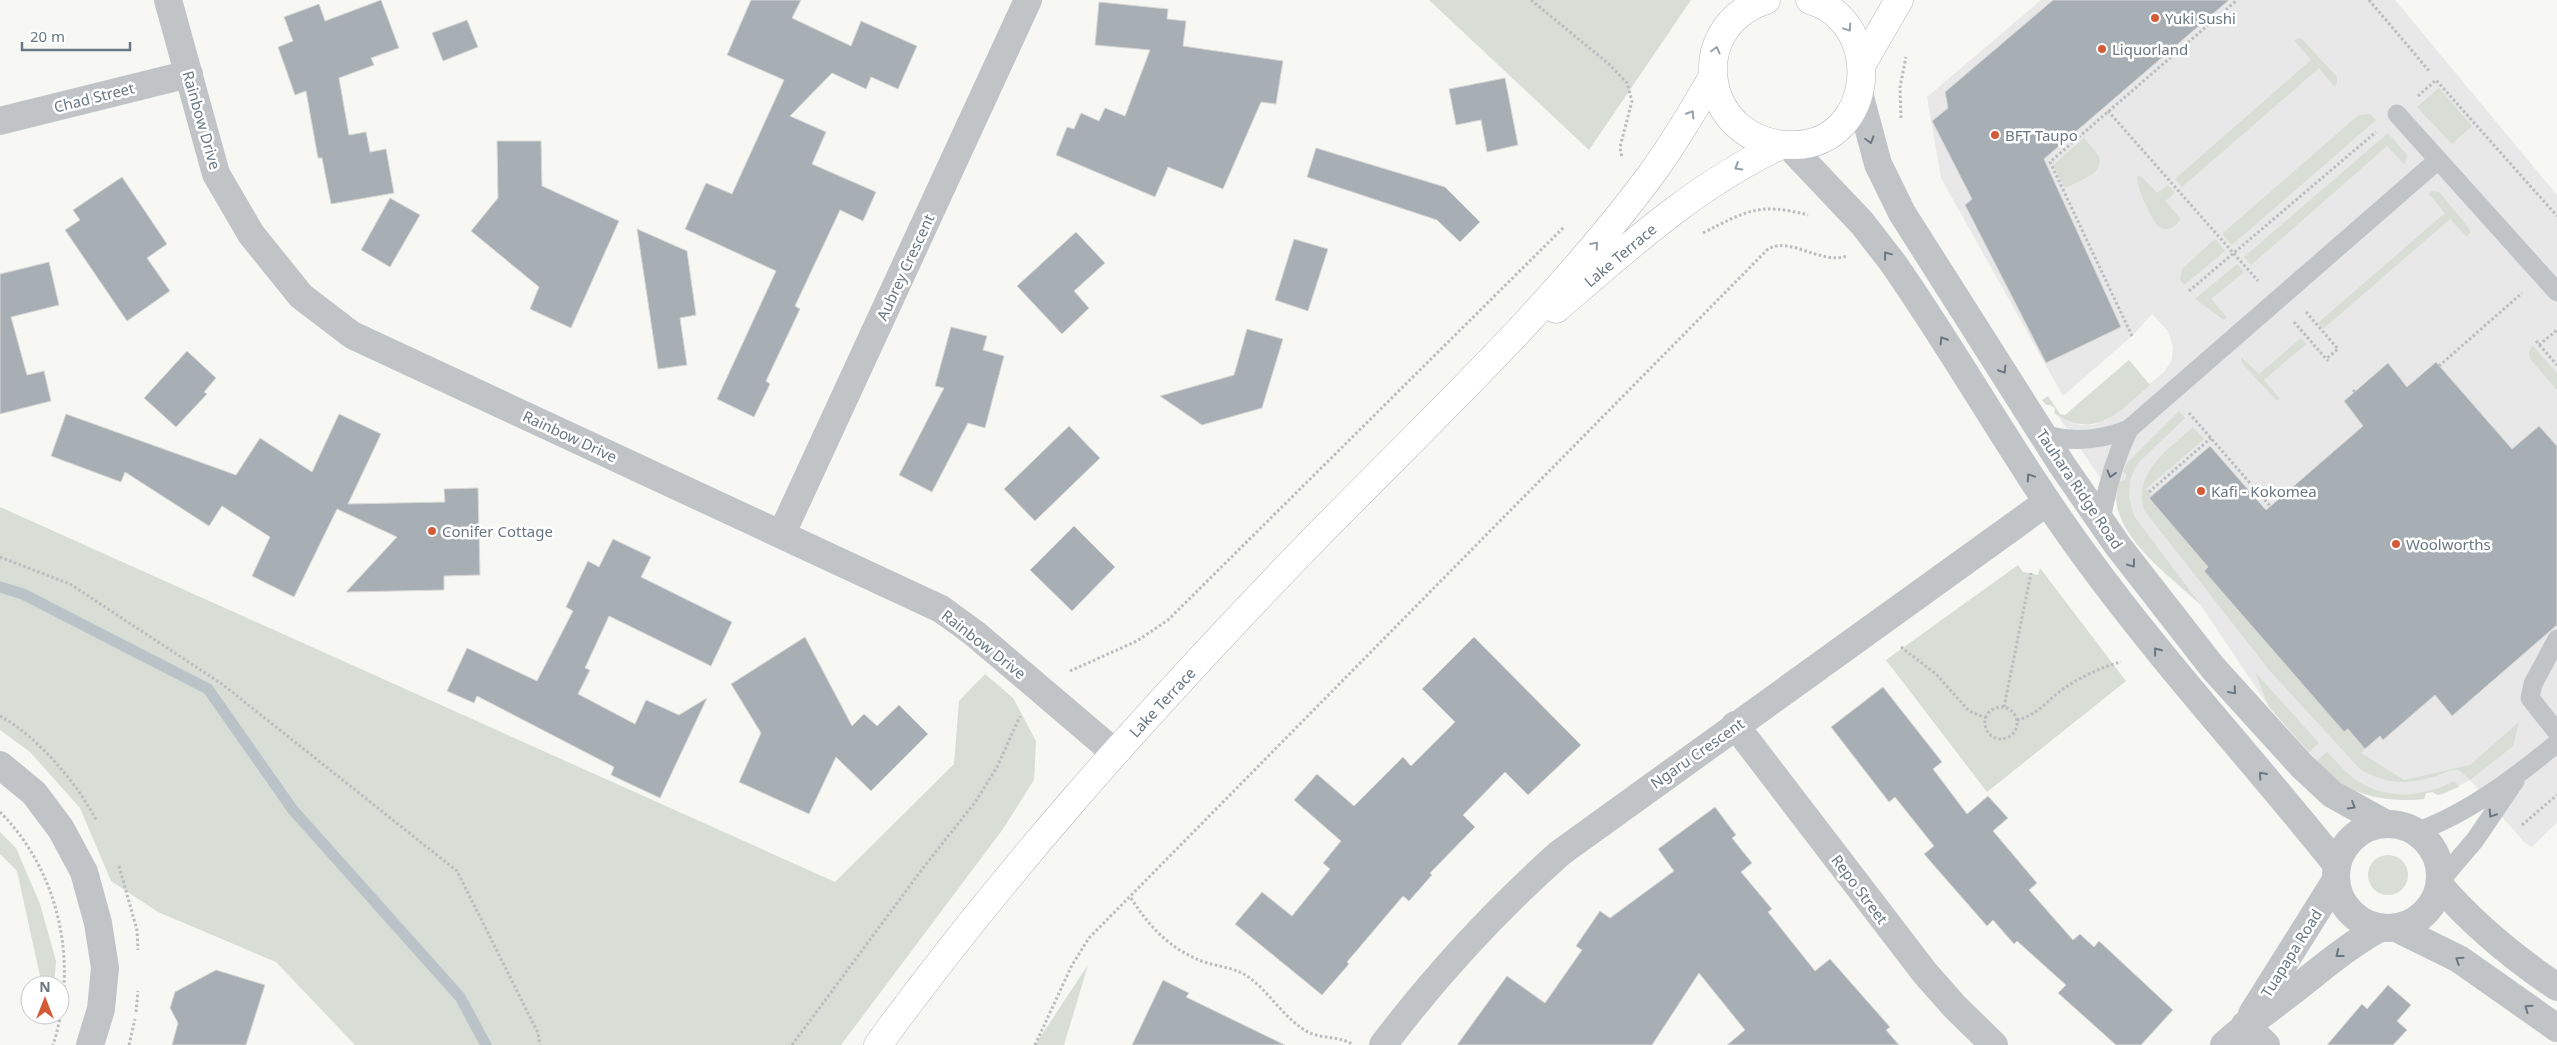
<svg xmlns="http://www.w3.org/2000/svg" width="2557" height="1045" font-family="'Noto Sans',sans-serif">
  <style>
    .built { fill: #e7e8e7 }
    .green { fill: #d8ddd5 }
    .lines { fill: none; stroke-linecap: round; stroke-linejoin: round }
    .stream { stroke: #bac3c8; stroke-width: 11 }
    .building { fill: #a8afb4; stroke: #d8d8d6 }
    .secondary-casing { stroke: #b3b8bb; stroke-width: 29 }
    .path { stroke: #babdbf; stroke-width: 3; stroke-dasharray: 2.5 2.5; stroke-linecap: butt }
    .service { stroke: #c0c4c7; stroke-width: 19 }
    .minor { stroke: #c0c4c7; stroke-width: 28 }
    .tertiary { stroke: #c0c4c7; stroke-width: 28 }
    .secondary { stroke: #fff; stroke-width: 28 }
    .oneway { stroke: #95a0a8 }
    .oneway2 { stroke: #687782 }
    .poi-dot { fill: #d35b37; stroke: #fff; stroke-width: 2 }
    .labels { text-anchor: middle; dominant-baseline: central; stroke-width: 5; stroke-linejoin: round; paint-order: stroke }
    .poi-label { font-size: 15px; fill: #687782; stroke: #fff; text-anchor: start }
    .street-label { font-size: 15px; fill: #687782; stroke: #fff }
  </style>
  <rect width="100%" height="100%" fill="#f7f7f4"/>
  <path class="built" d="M2041,0H2395L2557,195V822L2532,847L2524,842L2470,780L2444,794L2438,795L2432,792L2426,793L2424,799L2414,800L2391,799L2370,795L2340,782L2317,761L2269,707L2200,604L2148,557L2123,522L2116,501L2058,416L2080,425H2093L2107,420L2164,372L2172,360L2173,347L2168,331L2152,314L2132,336L2063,396L1941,178L1927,97Z"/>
  <g class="green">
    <path d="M1429,0H1691L1589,150Z"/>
    <path d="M2301,38L2337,77V84L2334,86L2319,68L2182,187L2175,179L2311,60L2294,40Z"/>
    <path d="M2439,88L2472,126L2452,144L2417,107Z"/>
    <path d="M2370,114L2376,120L2232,245L2222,234L2355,118L2359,115Z"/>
    <path d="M2388,133L2407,155L2405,163L2404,164L2387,146L2251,265L2244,257Z"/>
    <path d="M2084,138L2099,156C2104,175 2078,181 2065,188L2053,165Z"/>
    <path d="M2138,176L2142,177L2157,193L2168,185L2175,193L2165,201L2180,218L2179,222C2174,227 2168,231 2161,228C2153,225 2134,183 2138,176Z"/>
    <path d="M2431,191L2439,192L2469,228L2470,232L2467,237L2450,219L2323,329L2318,323L2445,213L2429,194Z"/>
    <path d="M2215,239L2225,251L2184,285L2180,279L2182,269Z"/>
    <path d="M2237,264L2244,272L2211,299L2227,317L2224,320L2195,299Z"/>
    <path d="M2301,338L2306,344L2264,380L2280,399L2276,400L2242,363L2241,357L2259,374Z"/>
    <path d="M2532,345L2557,373V390L2530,359L2529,353Z"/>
    <path d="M2129,360L2150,385C2118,412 2097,441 2054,413L2055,408L2050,405H2046L2042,400L2048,396L2060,414L2065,415Z"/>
    <path d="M2179,411L2185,418L2137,464L2130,480L2129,498L2134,516L2200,604C2174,580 2130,548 2119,513C2115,503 2117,493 2118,483L2125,480L2126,475L2123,471L2128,462Z"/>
    <path d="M2193,427L2204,439L2146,489L2152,496L2149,499L2198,555L2211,564L2204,571L2344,732L2348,729L2365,749L2361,753L2404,780L2470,765L2519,722L2513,746L2470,780C2467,777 2462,772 2458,770C2453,769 2444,773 2439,775C2409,785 2389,785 2361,770L2270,671L2144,510C2133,472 2168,450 2193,427Z"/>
    <path d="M0,507L835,882L954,764L959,701L985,674L1013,698L1036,741L1034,780L1003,829L841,1045H355L276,962L158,912L111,881L80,808L30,752L0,730Z"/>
    <path d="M2018,565L2023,572L2038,575L2040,568L2126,681L1987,792L1886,660Z"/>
    <path d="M2255,672L2319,743L2309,752L2269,707Z"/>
    <path d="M2327,752C2335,760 2343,770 2352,777C2382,801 2422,798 2454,781L2459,787L2438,795L2432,792L2426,793L2424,799C2397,802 2363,799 2340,782C2332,776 2324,768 2317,761Z"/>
    <path d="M0,832L16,848L40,904L56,961L54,985H42L17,871L0,854Z"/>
    <circle cx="2388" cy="875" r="20"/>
    <path d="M1088,965L1064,1045H1035Z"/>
  </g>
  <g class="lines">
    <path class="stream" d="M0,587L23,594L208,689L293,810L460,997L486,1045"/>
  </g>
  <g class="building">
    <path d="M381,0L399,48L371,58L374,65L339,78L349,135L366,132L370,152L386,149L394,193L331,204L322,158H318L306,91L295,95L278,47L293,41L284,17L319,4L325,21Z"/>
    <path d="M751,0H801L792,18L851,46L861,21L917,46L898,89L871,77L866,89L832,73L790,116L826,132L812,164L876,192L863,221L840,210L795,306L800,309L766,381L770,384L754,417L717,399L776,271L685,229L706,183L732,194L784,80L727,55Z"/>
    <path d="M2053,0H2229L2044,159L2121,327L2046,363L1965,205L1972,199L1932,121L1948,108L1945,92Z"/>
    <path d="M1099,2L1168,9L1167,19L1186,21L1183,46L1283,61L1276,104L1261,102L1223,189L1168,167L1155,197L1056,155L1067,127L1074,129L1081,113L1099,121L1105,108L1125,116L1150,50L1095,45Z"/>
    <path d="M467,20L478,47L443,61L432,33Z"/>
    <path d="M1505,78L1518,145L1487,152L1481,120L1456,125L1449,89Z"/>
    <path d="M497,141H541L542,186L619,221L571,328L530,309L539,287L471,231L498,198Z"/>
    <path d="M1316,148L1445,187L1480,222L1460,242L1437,220L1307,177Z"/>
    <path d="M122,177L167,244L147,258L170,291L127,321L65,230L80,220L73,210Z"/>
    <path d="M390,198L420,215L390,267L361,250Z"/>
    <path d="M637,229L687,251L696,315L680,318L687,365L658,369Z"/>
    <path d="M1076,232L1105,263L1074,291L1089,308L1062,334L1017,286Z"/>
    <path d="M1294,239L1328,249L1308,311L1275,300Z"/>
    <path d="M49,262L59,305L11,317L27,375L44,371L51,401L0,414V274Z"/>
    <path d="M951,327L987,336L983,350L1004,356L985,428L968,423L932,492L899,475L944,388L935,386Z"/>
    <path d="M1247,329L1283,339L1262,408L1202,425L1160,396L1234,375Z"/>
    <path d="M187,351L216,378L204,392L207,394L176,427L144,398Z"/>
    <path d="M2436,362L2512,449L2539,426L2557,446V625L2452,716L2435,695L2383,740L2380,736L2365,749L2348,729L2344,732L2204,571L2208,567L2149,498L2210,446L2266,510L2363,426L2344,401L2388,363L2407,387Z"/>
    <path d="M66,414L236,475L260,438L312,472L339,414L381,434L348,504L445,502L444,489L478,488L480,575L444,576V590L346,592L397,537L337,509L294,597L252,576L270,537L222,506L209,526L125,472L121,482L51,456Z"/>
    <path d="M1069,426L1100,458L1035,521L1004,489Z"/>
    <path d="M1074,526L1115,567L1072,611L1030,570Z"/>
    <path d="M613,539L651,557L641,577L732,622L711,666L609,616L585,668L590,670L578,694L635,724L646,700L679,715L707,698L660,798L611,775L614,767L477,696L474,703L447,691L467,648L537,681L573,611L566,607L588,561L599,567Z"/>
    <path d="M805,637L852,726L864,714L877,726L899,705L928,734L871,791L836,757L809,814L739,782L761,733L731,684Z"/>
    <path d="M1474,637L1581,745L1528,795L1505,772L1463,815L1475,827L1430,873L1432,875L1409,901L1403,896L1347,962L1349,964L1322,995L1235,924L1262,892L1292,916L1330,869L1323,863L1341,841L1294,800L1317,774L1354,806L1403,757L1411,766L1455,722L1422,689Z"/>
    <path d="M1883,687L1942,762L1933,769L1967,814L1988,796L2008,818L1993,831L2037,883L2029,890L2073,940L2080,934L2094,947L2099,941L2173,1010L2141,1045H2116L2058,993L2066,985L2017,941L2014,944L1993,920L1987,926L1924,854L1934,846L1895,797L1889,802L1831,727Z"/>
    <path d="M1715,807L1736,835L1732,838L1752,863L1741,872L1772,909L1768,912L1815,971L1830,959L1890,1027L1886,1030L1899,1045H1727L1745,1030L1699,973L1652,1045H1457L1507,976L1545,1003L1582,950L1576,946L1600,911L1610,918L1674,871L1658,849Z"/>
    <path d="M216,970L265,985L246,1045H172L178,1023L170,1008L175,992Z"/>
    <path d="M1163,980L1189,993L1186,997L1285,1045H1132Z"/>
    <path d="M2388,985L2411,1005L2397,1021L2407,1030L2393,1045H2327L2362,1004L2367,1009Z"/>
  </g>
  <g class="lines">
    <defs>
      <g id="secondary">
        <path d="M1766,0C1680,29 1705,148 1795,145C1875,143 1886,23 1810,0"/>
        <path d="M1862,64L1899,0"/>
        <path d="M1556,309C1627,248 1696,185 1781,145"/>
        <path d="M878,1045C1003,873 1145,715 1292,562C1413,436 1545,317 1650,176C1673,145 1693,111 1712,78"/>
      </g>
    </defs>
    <use href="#secondary" class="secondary-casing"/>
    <g class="path">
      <path d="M1531,0L1609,64L1627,83L1632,101L1620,147L1622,158"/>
      <path d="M2369,0L2430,72"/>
      <path d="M2418,96L2436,80L2557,216"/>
      <path d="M2108,111L2258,281"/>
      <path d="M1901,118L1900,87L1906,57"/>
      <path d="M1703,233C1746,211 1759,202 1808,215"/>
      <path d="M2189,291L2376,132"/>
      <path d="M2306,312L2338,349L2326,359"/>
      <path d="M2294,322L2328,361"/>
      <path d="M2132,336L2050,162L2237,0"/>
      <path d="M2536,341L2557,365"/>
      <path d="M2539,345L2557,330"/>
      <path d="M2439,366L2522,293"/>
      <path d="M2353,390L2355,392"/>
      <path d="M2189,413L2270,506"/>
      <path d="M2149,492L2211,438"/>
      <path d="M0,557L70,584L222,684L457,871L538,1033L540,1045"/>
      <path d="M1901,647L1936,674L1969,711L1986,718"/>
      <path d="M1070,671L1137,641L1168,620L1564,227"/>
      <circle cx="2001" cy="723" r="16"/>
      <path d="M2004,707L2031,573"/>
      <path d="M0,716C36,735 78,784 96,820"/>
      <path d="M2017,720C2036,716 2048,700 2063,689C2079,678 2101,667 2121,662"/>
      <path d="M0,812C60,872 79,965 53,1045"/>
      <path d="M2522,825L2557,795"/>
      <path d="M119,866L137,930L138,950"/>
      <path d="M1131,898C1150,928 1172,951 1207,963C1221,967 1235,968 1247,976C1270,992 1283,1018 1308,1032C1321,1039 1340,1036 1352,1044"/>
      <path d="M136,1012L138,991"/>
      <path d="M129,1045L135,1019"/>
      <path d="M792,1045L923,868L976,801L997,767L1020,716"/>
      <path d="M1035,1045L1072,965L1089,938L1768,249C1791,236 1820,265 1847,256"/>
    </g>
    <g class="service">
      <path d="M2397,114L2557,292"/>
      <path d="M2042,433C2071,444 2101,440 2129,429L2438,160"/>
      <path d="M2101,522C2106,489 2114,460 2129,429"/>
      <path d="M2557,639L2533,684L2530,698L2557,732"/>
      <path d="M2416,832C2467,814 2516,777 2557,743"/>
      <path d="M2440,881L2475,840L2515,781"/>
    </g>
    <g class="minor">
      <path d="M168,0L216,174L251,234L301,296L352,335L941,609L974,633L1114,752"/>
      <path d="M0,121L189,74"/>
      <path d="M782,533L1028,0"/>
      <path d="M1735,725L1925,973L1955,1007L1994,1045"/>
      <path d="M0,765L34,793L61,829L84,872L98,923L105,968L101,1009L90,1045"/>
      <path d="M2252,1014L2336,880"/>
      <path d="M2245,1025L2266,1045"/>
      <path d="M1383,1045C1436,975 1495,911 1560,853L2047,502"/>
      <path d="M2224,1045C2245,1025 2268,1011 2290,993C2320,970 2347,946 2380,928"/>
    </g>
    <g class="tertiary">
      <path d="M1859,93L1878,164L1902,213L2062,465L2118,546L2213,668L2302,766L2332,794L2386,824"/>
      <path d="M1788,145L1862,223L1893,263C1960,359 2016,462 2086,557C2164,664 2254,761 2337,865"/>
      <circle cx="2388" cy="876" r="52"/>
      <path d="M2440,886C2474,925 2514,958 2557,987"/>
      <path d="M2396,928L2459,959L2557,1028"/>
    </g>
    <use href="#secondary" class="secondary"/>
  </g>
  <defs><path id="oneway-chevron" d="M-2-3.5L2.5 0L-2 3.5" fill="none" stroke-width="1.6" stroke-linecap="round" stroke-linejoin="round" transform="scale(1.25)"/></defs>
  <g class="oneway">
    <use href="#oneway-chevron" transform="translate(1848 28) rotate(56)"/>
    <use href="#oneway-chevron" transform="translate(1716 50) rotate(-75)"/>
    <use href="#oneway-chevron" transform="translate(1691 114) rotate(-58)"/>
    <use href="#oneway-chevron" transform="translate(1738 167) rotate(149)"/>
    <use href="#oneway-chevron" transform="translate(1595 245) rotate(-49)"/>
  </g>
  <g class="oneway2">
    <use href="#oneway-chevron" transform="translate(1870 140) rotate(74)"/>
    <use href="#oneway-chevron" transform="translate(1887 255) rotate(-127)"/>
    <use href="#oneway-chevron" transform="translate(1943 340) rotate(-122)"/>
    <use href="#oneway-chevron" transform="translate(2003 370) rotate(58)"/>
    <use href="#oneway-chevron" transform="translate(2111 474) rotate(107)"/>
    <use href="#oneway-chevron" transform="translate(2030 477) rotate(-124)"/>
    <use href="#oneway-chevron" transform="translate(2132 564) rotate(53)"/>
    <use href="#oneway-chevron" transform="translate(2157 651) rotate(-128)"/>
    <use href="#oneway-chevron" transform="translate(2233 691) rotate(49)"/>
    <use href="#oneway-chevron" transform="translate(2262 775) rotate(-131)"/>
    <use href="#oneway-chevron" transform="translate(2352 806) rotate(31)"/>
    <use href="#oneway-chevron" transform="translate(2492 814) rotate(123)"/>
    <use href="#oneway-chevron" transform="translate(2339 954) rotate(142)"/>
    <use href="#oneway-chevron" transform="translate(2459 960) rotate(-147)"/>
    <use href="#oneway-chevron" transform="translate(2528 1008) rotate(-145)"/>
  </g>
  <g class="poi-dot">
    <circle cx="2155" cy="18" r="5"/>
    <circle cx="2102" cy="49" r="5"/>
    <circle cx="1995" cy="135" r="5"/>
    <circle cx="2201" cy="491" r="5"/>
    <circle cx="432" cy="531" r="5"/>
    <circle cx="2396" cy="544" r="5"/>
  </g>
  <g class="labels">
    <g class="poi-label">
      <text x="2165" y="18">Yuki Sushi</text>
      <text x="2112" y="49">Liquorland</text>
      <text x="2005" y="135">BFT Taupo</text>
      <text x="2211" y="491">Kafi - Kokomea</text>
      <text x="442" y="531">Conifer Cottage</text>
      <text x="2406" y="544">Woolworths</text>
    </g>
    <g class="street-label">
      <text transform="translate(94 97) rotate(-14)">Chad Street</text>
      <text transform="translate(202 120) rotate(74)">Rainbow Drive</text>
      <text transform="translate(1620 255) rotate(-40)">Lake Terrace</text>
      <text transform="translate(905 267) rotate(-65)">Aubrey Crescent</text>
      <text transform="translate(570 436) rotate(25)">Rainbow Drive</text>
      <text transform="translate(2080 489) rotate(56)">Tauhara Ridge Road</text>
      <text transform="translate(984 644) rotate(38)">Rainbow Drive</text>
      <text transform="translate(1162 702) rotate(-47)">Lake Terrace</text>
      <text transform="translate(1697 753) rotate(-35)">Ngaru Crescent</text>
      <text transform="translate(1860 889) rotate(53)">Repo Street</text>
      <text transform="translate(2291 953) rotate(-58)">Tuapapa Road</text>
    </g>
  </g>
  <g transform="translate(45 1000)"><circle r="24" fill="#ffffff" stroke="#c3c9cd"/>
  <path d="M0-4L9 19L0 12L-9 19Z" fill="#d35b37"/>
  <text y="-8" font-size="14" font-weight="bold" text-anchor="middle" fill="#687782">N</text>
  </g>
  <path d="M22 42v8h108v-8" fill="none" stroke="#687782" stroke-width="2.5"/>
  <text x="30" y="42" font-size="15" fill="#687782" stroke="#ffffff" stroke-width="4" paint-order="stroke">20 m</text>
</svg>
